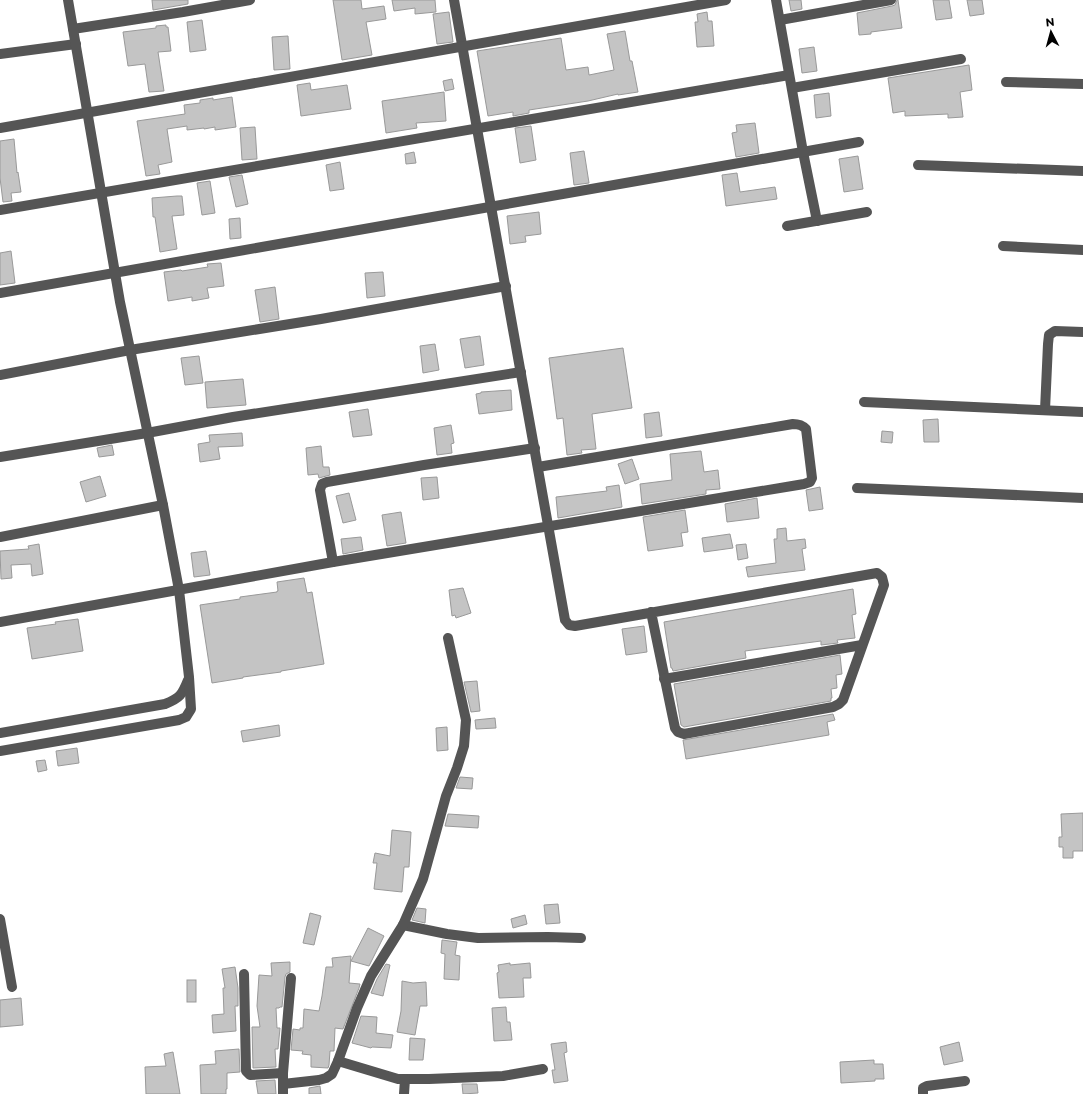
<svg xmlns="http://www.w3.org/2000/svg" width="1083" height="1094" font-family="Montserrat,sans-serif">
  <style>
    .building { fill: #c4c4c4; stroke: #999 }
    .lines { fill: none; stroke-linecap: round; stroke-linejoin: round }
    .minor { stroke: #555; stroke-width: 10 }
  </style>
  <rect width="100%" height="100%" fill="#fff"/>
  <g class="building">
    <path d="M152,0H188V4L153,10Z"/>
    <path d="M333,0H361L362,9L384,6L386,19L366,22L372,55L342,60Z"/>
    <path d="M392,0H435L436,12L415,14V8L394,11Z"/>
    <path d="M789,0H801L802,9L791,11Z"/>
    <path d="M897,0H898L902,28L871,32V34L859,35L857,13L892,6L895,5Z"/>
    <path d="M933,0H949L952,18L936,20Z"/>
    <path d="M967,0H982L984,14L970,16Z"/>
    <path d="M449,12L453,42L437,44L433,14Z"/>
    <path d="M707,12L708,21H712L714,46L697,47L695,22H698L697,14Z"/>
    <path d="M202,20L206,50L190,52L187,22Z"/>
    <path d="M166,25V27H168L171,51L158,52L164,91L149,92L145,64L128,66L123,32L156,28V26Z"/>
    <path d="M625,31L630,61H632L638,92L618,95V94L588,101L529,110V113L513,116V112L488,116L477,51L561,38L566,70L588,67L589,75L614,70L607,34Z"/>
    <path d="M288,36L290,69L274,70L272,37Z"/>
    <path d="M814,47L817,71L802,73L799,49Z"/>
    <path d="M969,65L972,90L960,92L963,117L948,118V114L905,116V111L893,113L888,78Z"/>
    <path d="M452,79L454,89L445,91L443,81Z"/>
    <path d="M310,83L311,90L347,85L351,109L301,116L297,85Z"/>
    <path d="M444,92L446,121L416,123L417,128L386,133L382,101Z"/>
    <path d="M829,93L831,116L816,118L814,95Z"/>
    <path d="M232,97L236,127L215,130V127L204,129V128L187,130V126L167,129L172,162L158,165L160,174L146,176L137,121L185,114L184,105L200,103V100L213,98V100Z"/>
    <path d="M755,123L759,153L736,157L732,133L737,132L736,125Z"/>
    <path d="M531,126L536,160L520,163L515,128Z"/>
    <path d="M255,127L257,159L242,160L240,128Z"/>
    <path d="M14,139L17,173L18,172L21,192L11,193L12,201L3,202L0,178V141Z"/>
    <path d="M584,151L589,183L574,185L570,153Z"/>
    <path d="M414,152L416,163L406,164L405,154Z"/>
    <path d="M858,156L863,189L844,192L839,159Z"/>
    <path d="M340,162L344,189L330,191L326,165Z"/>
    <path d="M737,173L740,192L775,187L777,199L726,206L722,175Z"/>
    <path d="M242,175L248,204L236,207L229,177Z"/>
    <path d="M210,181L215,213L202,215L197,183Z"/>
    <path d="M177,196H182L184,215L172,216L177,249L160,252L155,217H153L152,198Z"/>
    <path d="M539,212L541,234L525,236L526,242L510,244L507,216Z"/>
    <path d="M240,218L241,238L230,239L229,219Z"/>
    <path d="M11,251L15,283L0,285V253Z"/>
    <path d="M221,263L224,286L207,288L209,298L192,301V297L168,301L164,272L181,270L182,271L208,267L207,264Z"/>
    <path d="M383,272L385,296L367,298L365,273Z"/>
    <path d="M275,287L279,319L260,322L255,290Z"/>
    <path d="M480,336L484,365L465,368L460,339Z"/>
    <path d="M435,344L439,370L423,373L420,346Z"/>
    <path d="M623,348L632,408L592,414L596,449L581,450L582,453L567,455L563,418L557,419L549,358Z"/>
    <path d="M199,356L203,383L185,385L181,358Z"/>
    <path d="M243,379L246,405L207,408L205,382Z"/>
    <path d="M511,390L512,410L479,414L476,394L481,393V392Z"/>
    <path d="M368,409L372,435L353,437L349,412Z"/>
    <path d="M659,412L662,436L646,438L644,414Z"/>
    <path d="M938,419L939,442H924L923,420Z"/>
    <path d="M451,425L454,443L451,444L452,453L437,455L434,428Z"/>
    <path d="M882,431L893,432L892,443L881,442Z"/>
    <path d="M242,433L243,446L218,447L220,459L200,462L198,444L210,442L209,435Z"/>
    <path d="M112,445L114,455L99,457L97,448Z"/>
    <path d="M321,446L323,467H329L330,475L319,478L318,474L308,475L306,448Z"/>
    <path d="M701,451L704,472L718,470L720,489L706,490V494L642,504L640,484L672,480L670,454Z"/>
    <path d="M632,459L639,479L625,484L618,464Z"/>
    <path d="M100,476L106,496L86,502L80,482Z"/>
    <path d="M437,477L439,498L423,500L421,478Z"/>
    <path d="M619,485L622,507L558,518L556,497L607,491L606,487Z"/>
    <path d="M820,487L823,509L809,511L806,490Z"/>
    <path d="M349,493L356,520L343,523L336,496Z"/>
    <path d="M757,498L759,518L727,522L725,504Z"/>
    <path d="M685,510L688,532L681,533L683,546L648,551L643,517Z"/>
    <path d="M401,512L406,543L387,546L382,515Z"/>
    <path d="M786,528L787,541L805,539L806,548L802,549L805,570L748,577L746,567L776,563L774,539H777V529Z"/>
    <path d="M730,534L733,548L704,552L702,538Z"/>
    <path d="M361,537L363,550L343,554L341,539Z"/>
    <path d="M39,544L43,574L32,576L31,564L11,565L12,578L1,579L0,551L29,549L28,546Z"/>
    <path d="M746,544L748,558L738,560L736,545Z"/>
    <path d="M206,551L210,575L194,577L191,553Z"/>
    <path d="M304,578L307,593L312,592L324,664L281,671V672L243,677V678L212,683L200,605L240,599V597L277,592V591H278L277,582Z"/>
    <path d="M463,588L471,613L456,618L455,615L452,616L449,590Z"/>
    <path d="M853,589L856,614L852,615L855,638L837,640L838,643L821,645V641L745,651L746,658L673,671L672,668H671L664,622Z"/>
    <path d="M78,619L83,651L32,659L27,628L56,624L55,622Z"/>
    <path d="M644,626L647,652L626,655L622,629Z"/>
    <path d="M840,655L842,674L836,675L837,688L831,689L832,698H831V701L684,727L681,725L674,684Z"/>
    <path d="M477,681L480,711L471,712L464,682Z"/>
    <path d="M833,714L835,720L827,722L829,735L686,759L683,740Z"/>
    <path d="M495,718L496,728L476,729L475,720Z"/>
    <path d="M279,725L280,736L243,742L241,731Z"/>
    <path d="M447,727L448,750L437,751L436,728Z"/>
    <path d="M77,748L79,763L58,766L56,751Z"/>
    <path d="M45,760L47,770L38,772L36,761Z"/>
    <path d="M460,777L473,778L472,789L456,788Z"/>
    <path d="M1083,813V851H1073V858H1063V847H1059V837H1062L1061,814Z"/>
    <path d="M448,814L479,816L478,828L445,826Z"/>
    <path d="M392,830L411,832L409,867H404L402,892L374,889L377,863H373L375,853L390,856Z"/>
    <path d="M558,904L560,923L546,924L544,905Z"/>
    <path d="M417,908L426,909L425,923L412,920Z"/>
    <path d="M310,913L321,916L314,945L303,943Z"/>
    <path d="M525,915L527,924L513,928L511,919Z"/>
    <path d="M368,928L384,936L369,966L351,961Z"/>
    <path d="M442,940L457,942L455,955L460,956L459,980L444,979L445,954L441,953Z"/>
    <path d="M351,956L349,983L360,984L359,988L343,1029L335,1028L334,1051H330L329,1065L328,1068L311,1067V1055L302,1054L303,1051L291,1050L293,1029L300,1030V1028H303L304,1009L319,1011L322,996L326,967H333L332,958Z"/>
    <path d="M290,962V972L286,974L285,977L282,1007H280L279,1008H276L277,1028H280L278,1049H275L276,1067L253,1068L252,1027H260L257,1006L259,975L272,976L271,963Z"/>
    <path d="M510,963V965L530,963L531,978H523L524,997L499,998L497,973L499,972L498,965Z"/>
    <path d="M386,964L390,965L383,996L371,993L377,979Z"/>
    <path d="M235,967L238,988V1006H235L236,1031L213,1033L212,1015L224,1014L223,988H225L222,969Z"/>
    <rect x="187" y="980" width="9" height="22"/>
    <path d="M402,981L413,983L426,982L427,1006H420L415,1035L397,1032L401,1011Z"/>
    <path d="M21,998L23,1025L0,1027V1000Z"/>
    <path d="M506,1007L507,1022H510L512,1040L494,1041L492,1008Z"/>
    <path d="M361,1016L377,1017L376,1033L393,1035L391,1048L372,1047L371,1048L352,1043Z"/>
    <path d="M410,1038L425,1039L423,1060H409Z"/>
    <path d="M566,1042L567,1052L564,1053L568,1081L554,1083L552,1070H555L551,1044Z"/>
    <path d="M959,1042L963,1061L944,1065L940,1047Z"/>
    <path d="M239,1049L240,1072L227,1073V1089H226V1094H201L200,1065L216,1064L215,1051Z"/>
    <path d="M173,1052L180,1094H146L145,1067L166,1066L164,1054Z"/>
    <path d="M874,1060V1064H883L884,1079H875V1081L841,1083L840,1062Z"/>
    <path d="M275,1080L276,1094H258L256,1081Z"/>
    <path d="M462,1084H477L478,1093L463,1094Z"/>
    <path d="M320,1086L321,1094H309V1088Z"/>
  </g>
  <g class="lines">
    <g class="minor">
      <path d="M454,0L565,620L569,625L575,626L877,573L882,577L884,585L843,700L839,704L833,707L684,734L678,732L675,728L651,612"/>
      <path d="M776,0L803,152L817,221"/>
      <path d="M780,20L891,0"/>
      <path d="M73,29L183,12L250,0"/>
      <path d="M0,54L76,44"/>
      <path d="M1006,82L1083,84"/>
      <path d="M792,88L961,59"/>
      <path d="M0,128L726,0"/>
      <path d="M918,165L1083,171"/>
      <path d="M0,210L789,75"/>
      <path d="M787,226L867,212"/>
      <path d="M1003,246L1083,250"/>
      <path d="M0,293L859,142"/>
      <path d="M0,375L130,350L321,319L506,286"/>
      <path d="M864,402L1083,412"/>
      <path d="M1045,410L1048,344L1049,335L1055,331L1083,332"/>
      <path d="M0,457L147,433L233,417L521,372"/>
      <path d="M857,488L1083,498"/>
      <path d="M0,537L163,505"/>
      <path d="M333,562L320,490L322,484L327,482L424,465L535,448"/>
      <path d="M0,622L333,562L804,484L810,482L812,478L806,429C802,425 799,424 793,424L538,467"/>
      <path d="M664,679L862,645"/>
      <path d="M0,733L165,704C180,698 182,695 188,680"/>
      <path d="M0,751L179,720L186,717L191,709L189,677L179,590L163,505L120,302L68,0"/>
      <path d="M0,919L12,987"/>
      <path d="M403,925L447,934L478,938L548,937L581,938"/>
      <path d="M244,974L246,1071L250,1075L283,1073"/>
      <path d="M338,1061L398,1079H429L503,1076L543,1069"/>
      <path d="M283,1084L319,1080L326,1078L332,1074L338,1061L357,1008L371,976L403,925L423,879L446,796L457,768L464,746L466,720L448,638"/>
      <path d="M283,1094V1073L291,978"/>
      <path d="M404,1094L405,1079"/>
      <path d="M923,1094V1088L927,1086L965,1081"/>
    </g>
  </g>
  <g transform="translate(1051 32) rotate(354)" stroke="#ffffff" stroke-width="3" paint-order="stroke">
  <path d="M0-3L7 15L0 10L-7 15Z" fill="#000000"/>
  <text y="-6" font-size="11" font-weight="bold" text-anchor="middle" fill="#000000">N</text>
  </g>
</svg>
